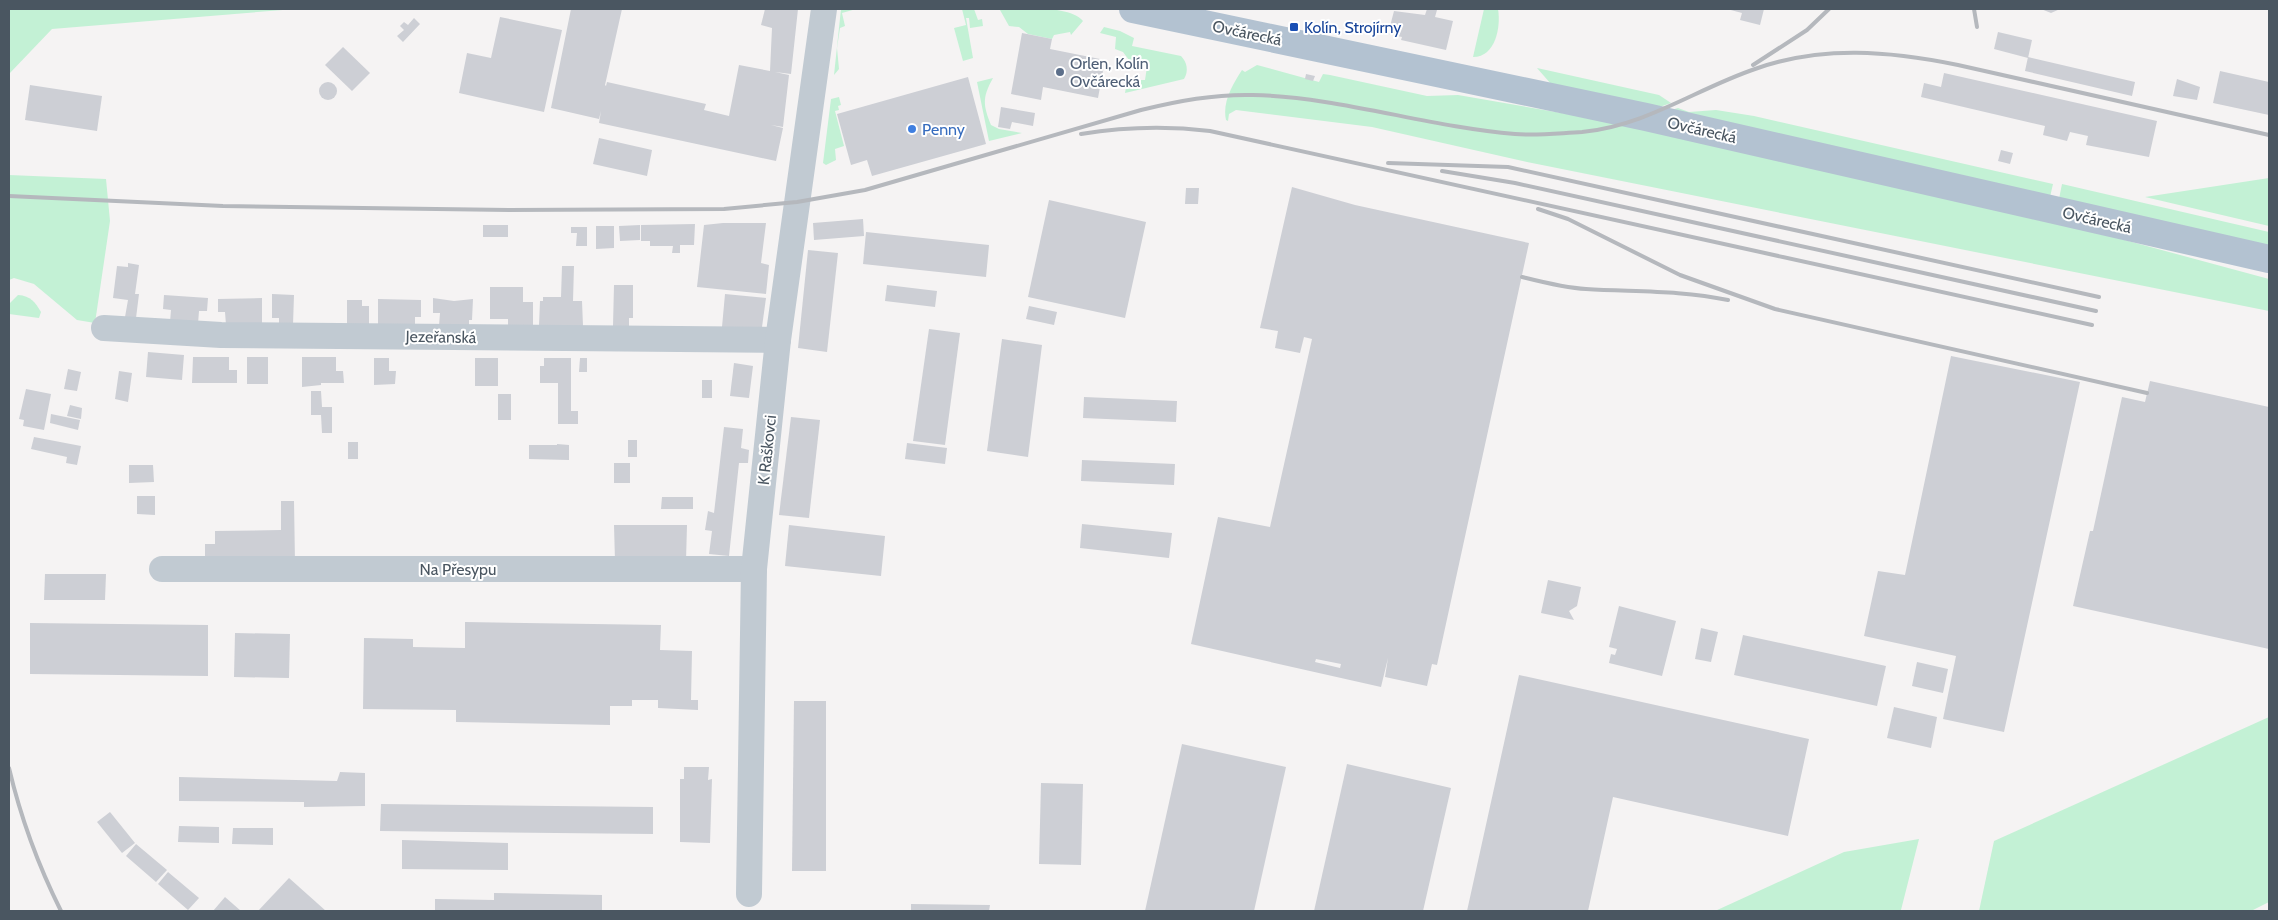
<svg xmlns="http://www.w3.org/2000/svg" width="2278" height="920" font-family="Cabin,sans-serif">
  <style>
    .green { fill: #c3f1d5 }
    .building { fill: #cdcfd5; fill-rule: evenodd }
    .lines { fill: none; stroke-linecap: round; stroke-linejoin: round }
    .minor { stroke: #c1cad2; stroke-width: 26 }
    .major { stroke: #b3c2d1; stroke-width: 28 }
    .rail { stroke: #b5b8bd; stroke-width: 4 }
    .transit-dot { fill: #1a4fb4; stroke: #fff; stroke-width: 2 }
    .service-dot { fill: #5c6f8a; stroke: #fff; stroke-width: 2 }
    .shop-dot { fill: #3f7fe0; stroke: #fff; stroke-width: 2 }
    .labels { text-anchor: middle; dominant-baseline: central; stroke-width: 4; stroke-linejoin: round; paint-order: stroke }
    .transit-label { font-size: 16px; fill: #164399; stroke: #fff; text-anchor: start }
    .street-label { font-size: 16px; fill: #4a5661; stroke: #fff }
    .service-label { font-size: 16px; fill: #4e5e75; stroke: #fff; text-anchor: start }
    .shop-label { font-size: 16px; fill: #366cbe; stroke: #fff; text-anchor: start }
  </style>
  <rect width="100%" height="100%" fill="#f5f3f3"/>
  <g class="green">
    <path d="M9,9H295L52,29L9,74Z"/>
    <path d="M841,9H856L842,13L845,26L840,28L837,48L839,69L834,75Z"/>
    <path d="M962,9H974L978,20L982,19L983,26L970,28L969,18H966L973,58L963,61L954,28L966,25Z"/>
    <path d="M1004,9C1024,9 1069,5 1083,21L1071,35L1070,32L1054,35L1052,39L1028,34L1019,27L1009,26L1000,10Z"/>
    <path d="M1484,9H1498C1501,26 1496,57 1473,57Z"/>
    <path d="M1104,27L1120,31L1134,38L1132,46L1181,56C1187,62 1189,71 1184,79L1125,93L1127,82L1141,84V80H1145L1147,67L1143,65V62L1129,60L1123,52L1115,49L1116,37L1100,33Z"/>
    <path d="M1257,65L1319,82L1323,74L1330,75L1427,96L1458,95L1590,118L2069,225L2269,279V311L1527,162L1372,127L1236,110L1229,114L1228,121L1226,120C1222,102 1233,84 1242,70L1245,72Z"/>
    <path d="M1537,68L1659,95L1671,103L1654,109L1551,84Z"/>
    <path d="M993,78C982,98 983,105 991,125L999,129L1022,133L989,141L977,82Z"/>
    <path d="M839,97L841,105L838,106L839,110L835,111L844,146L835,149L836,160L826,165L823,163L831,99Z"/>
    <path d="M1678,108L1689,112L1716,110L1754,116L2053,184L2050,197L1665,112Z"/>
    <path d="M9,175L106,179L110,221L95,323L77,320L34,284L14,278L9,280Z"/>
    <path d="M2269,178V226L2145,197Z"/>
    <path d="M2062,184L2269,232V247L2059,199Z"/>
    <path d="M18,295C31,296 35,302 41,312L39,318L9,314V304Z"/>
    <path d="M2269,717V902L2251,911H1979L1994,841Z"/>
    <path d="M1919,839L1901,910L1905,911H1715L1844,852Z"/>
  </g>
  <g class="building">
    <path d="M571,9H622L605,85L606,86L607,82L706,104L704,110L729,116L739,65L770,71L772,28L761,25L765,9H798L791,74L775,72L789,75L783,127L771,125L783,128L776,161L599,123L601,111L599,119L551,108Z"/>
    <path d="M1427,9L1437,10L1435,17L1453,21L1446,50L1401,40L1402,37L1388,34L1394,11L1425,15Z"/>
    <path d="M1727,9H1764L1760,25L1740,20L1742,13Z"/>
    <path d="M2041,9H2060L2051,13Z"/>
    <path d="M500,17L562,30L544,112L459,93L467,53L491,58Z"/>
    <path d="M414,18L420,24L403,42L397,36L404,30L400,26L404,22L408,25Z"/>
    <path d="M1321,24L1331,27V31L1320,28Z"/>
    <path d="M1998,32L2032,40L2028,58L1994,49Z"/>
    <path d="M1022,33L1052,39L1050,49L1105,60L1098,98L1043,87L1041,100L1011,94Z"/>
    <path d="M343,47L370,73L352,91L325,65Z"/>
    <path d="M2028,57L2135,82L2132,96L2025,71Z"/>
    <path d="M2220,71L2269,82V115L2213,103Z"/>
    <path d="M1944,73L2157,121L2149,157L2086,145L2088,136L2070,132L2067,141L2043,135L2045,126L1921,97L1924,83L1941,87Z"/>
    <path d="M1306,74L1315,76L1313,81L1305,79Z"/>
    <path d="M968,77L986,144L872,176L867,160L851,165L837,114Z"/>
    <path d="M2177,79L2200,87L2197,100L2173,96Z"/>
    <circle cx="328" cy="91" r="9"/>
    <path d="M30,85L102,96L97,131L25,120Z"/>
    <path d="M1001,107L1035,113L1033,126L1012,122L1010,129L998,127Z"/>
    <path d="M599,138L652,150L647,176L593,164Z"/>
    <path d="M2001,150L2013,153L2010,164L1998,161Z"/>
    <path d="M1292,187L1355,205L1529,243L1437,665L1432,664L1427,686L1385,677L1388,658L1381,687L1191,644L1218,517L1270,527L1312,339L1304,337L1300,353L1275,348L1278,331L1260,328ZM1316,659L1341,664L1340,668L1315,662Z"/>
    <path d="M1186,188H1199L1198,204H1185Z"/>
    <path d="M1049,200L1146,222L1125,318L1028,297Z"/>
    <path d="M863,219L864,236L814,240L813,223Z"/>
    <path d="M723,223H766L761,263L769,265L766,294L697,287L704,225Z"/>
    <path d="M695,224L694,245H680V253H672L673,246H650V241H641V225Z"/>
    <rect x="483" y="225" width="25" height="12"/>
    <path d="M640,225V240L620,241L619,226Z"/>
    <path d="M596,226H614V248L596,249Z"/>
    <path d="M571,227H587V246H576L577,233H571Z"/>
    <path d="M866,232L989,245L986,277L863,264Z"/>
    <path d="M808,250L838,253L827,352L798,348Z"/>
    <path d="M128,263L139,265L135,294H139L136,318L125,317L128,300L113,298L117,266L128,267Z"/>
    <path d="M562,266H574L573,301H582L583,326H539L540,301H543V297H561Z"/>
    <path d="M614,285H633V318H629V326H613Z"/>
    <path d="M887,285L937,291L935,307L885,301Z"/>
    <path d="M490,287H523V302H533V326H508V319H490Z"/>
    <path d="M272,294L294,295L293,325H279V318H272Z"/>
    <path d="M725,294L766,298L762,327H722Z"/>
    <path d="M164,295L208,298L207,311H199L198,324L170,322L171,310L163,309Z"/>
    <path d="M262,298V323L226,325L225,312H218V299Z"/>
    <path d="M433,298L454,301L473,299L472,320H469V326H439L440,313H433Z"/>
    <path d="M378,299L421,300V317H415V326H378Z"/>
    <path d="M347,300H362V306H369V326H347Z"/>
    <path d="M1029,306L1057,312L1054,325L1026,319Z"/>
    <path d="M929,329L960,333L945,445L913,441Z"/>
    <path d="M1002,339L1042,345L1028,457L987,451Z"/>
    <path d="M148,352L184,355L182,380L146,377Z"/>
    <path d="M1951,356L2080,382L2004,732L1943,719L1956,656L1864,636L1878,571L1905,575Z"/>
    <path d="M193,357H229V370H237V383H192Z"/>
    <rect x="247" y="357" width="21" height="27"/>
    <path d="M302,357H336V371H343L344,383H321V385L302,387Z"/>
    <path d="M374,358H389V371H396L395,384L374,385Z"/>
    <rect x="475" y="358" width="23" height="28"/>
    <path d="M544,358H571V411H578V424H558V383H540V366H544Z"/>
    <path d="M580,358H587V372H579Z"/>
    <path d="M734,363L753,366L749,398L730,396Z"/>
    <path d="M68,369L81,372L77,391L64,389Z"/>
    <path d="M119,371L132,373L128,402L115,399Z"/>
    <rect x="702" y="380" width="10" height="18"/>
    <path d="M2150,381L2269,407V649L2073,606L2090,531H2093L2122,397L2145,402Z"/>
    <path d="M26,389L51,394L44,430L23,426L24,420L19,419Z"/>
    <path d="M311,391H321L322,407H332V433H322L321,415H311Z"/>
    <rect x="498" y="394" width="13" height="26"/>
    <path d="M1084,397L1177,401L1176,422L1083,418Z"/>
    <path d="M70,405L82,408L81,419L67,416Z"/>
    <path d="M51,414L80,420L78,430L50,423Z"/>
    <path d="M791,417L820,420L809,518L779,515Z"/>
    <path d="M724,427L743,429L741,448L749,450L748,463H739L729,556L709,554L712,531L705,530L708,511L714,513Z"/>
    <path d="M34,437L81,446L77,465L66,463L67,457L31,449Z"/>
    <rect x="628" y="440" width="9" height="17"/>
    <rect x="348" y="442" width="10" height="17"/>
    <path d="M907,443L947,448L945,464L905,459Z"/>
    <path d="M557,444L569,445V460L529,459V445H557V450Z"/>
    <path d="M1082,460L1175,464L1174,485L1081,481Z"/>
    <rect x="614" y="463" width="16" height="20"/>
    <path d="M129,465H153L154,482L129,483Z"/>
    <path d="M137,496H155V515L137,514Z"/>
    <path d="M662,497H693V509H661Z"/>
    <path d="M281,501H294L295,562H205V544H215V531L281,530Z"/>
    <path d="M1082,524L1172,533L1169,558L1080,548Z"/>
    <path d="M614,525H687L686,561H615Z"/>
    <path d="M789,525L885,536L881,576L785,566Z"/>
    <path d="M45,574H106L105,600H44Z"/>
    <path d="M1548,580L1581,587L1577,606L1569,611L1574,620L1541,613Z"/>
    <path d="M1619,606L1676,621L1662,676L1609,663L1611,654L1615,655L1617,649L1609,647Z"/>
    <path d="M465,622L661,625L660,650L692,651L691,700H698V710L658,708V700H632V706H610V725L456,722V710L363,709L364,638L413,639V647L465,648Z"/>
    <path d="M30,623L208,625V676L30,674Z"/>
    <path d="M1701,628L1718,632L1711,662L1695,659Z"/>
    <path d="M235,633L290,634L289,678L234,677Z"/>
    <path d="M1743,635L1886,666L1877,706L1734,675Z"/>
    <path d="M1917,662L1948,669L1943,693L1912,686Z"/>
    <path d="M1519,675L1809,739L1788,836L1613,797L1588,911H1467Z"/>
    <path d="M794,701H826V871H792Z"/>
    <path d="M1894,707L1937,717L1931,748L1887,738Z"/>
    <path d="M1182,744L1286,767L1254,911H1145Z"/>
    <path d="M1347,764L1451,788L1423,911H1314Z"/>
    <path d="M684,767H709L708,780L712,779L710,843L680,842V779H684Z"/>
    <path d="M340,772L365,773V806L304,807V802L179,801V777L337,781Z"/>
    <path d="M1041,783L1083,784L1081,865L1039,864Z"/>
    <path d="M381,804L653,807V834L380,831Z"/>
    <path d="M110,812L135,843L122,853L97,822Z"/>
    <path d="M179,826L219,827V843L178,842Z"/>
    <path d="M233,828H273V845L232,844Z"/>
    <path d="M402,840L508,843V870L402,869Z"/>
    <path d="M136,844L167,870L156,882L126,856Z"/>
    <path d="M168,872L199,898L188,910L158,884Z"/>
    <path d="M289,878L326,911H258Z"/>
    <path d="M494,893L602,895V911H435V899L494,900Z"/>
    <path d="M225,897L241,911H213Z"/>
    <path d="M911,904L990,905L989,911H911Z"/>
  </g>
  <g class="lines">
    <g class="minor">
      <path d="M104,328L221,335L778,340"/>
      <path d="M162,569H754"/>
      <path d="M749,894L754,569L778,340L824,9"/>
    </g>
    <path class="major" d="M1133,9L1646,117L2269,259"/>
    <g class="rail">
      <path d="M1974,9L1977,27"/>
      <path d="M1753,65L1807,30L1829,9"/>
      <path d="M1081,134C1124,127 1168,126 1210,131L2092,325"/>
      <path d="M1388,163L1508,167L2099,297"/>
      <path d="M1442,171L1515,183L2096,311"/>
      <path d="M9,196L223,206L509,210L724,209L797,202L865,190L1141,110C1178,101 1214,94 1253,95C1341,97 1427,127 1515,134C1537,136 1560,133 1582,132C1646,126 1696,89 1755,69C1822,45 1890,51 1958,65L2269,135"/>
      <path d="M1538,209L1568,219L1680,275L1775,309L2147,393"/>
      <path d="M1522,277C1542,282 1565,288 1586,289C1634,292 1681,290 1728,300"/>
      <path d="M9,768C21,819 38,865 61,911"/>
    </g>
  </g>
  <rect class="transit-dot" x="1289" y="22" width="10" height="10" rx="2.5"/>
  <circle class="service-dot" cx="1060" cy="72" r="5"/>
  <circle class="shop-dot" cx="912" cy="129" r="5"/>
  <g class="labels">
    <g class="transit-label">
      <text x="1304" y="27">Kolín, Strojírny</text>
    </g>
    <g class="street-label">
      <text transform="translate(1247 33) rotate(12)">Ovčárecká</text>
      <text transform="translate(1702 130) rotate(13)">Ovčárecká</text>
      <text transform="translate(2097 220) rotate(13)">Ovčárecká</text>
      <text transform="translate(441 337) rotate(1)">Jezeřanská</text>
      <text transform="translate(767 450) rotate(-84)">K Raškovci</text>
      <text x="458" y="569">Na Přesypu</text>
    </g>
    <g class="service-label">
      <text x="1070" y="63">Orlen, Kolín<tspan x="1070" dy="18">Ovčárecká</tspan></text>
    </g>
    <g class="shop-label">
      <text x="922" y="129">Penny</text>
    </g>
  </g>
  <rect width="2278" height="920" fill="none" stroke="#4a5661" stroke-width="20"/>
</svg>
